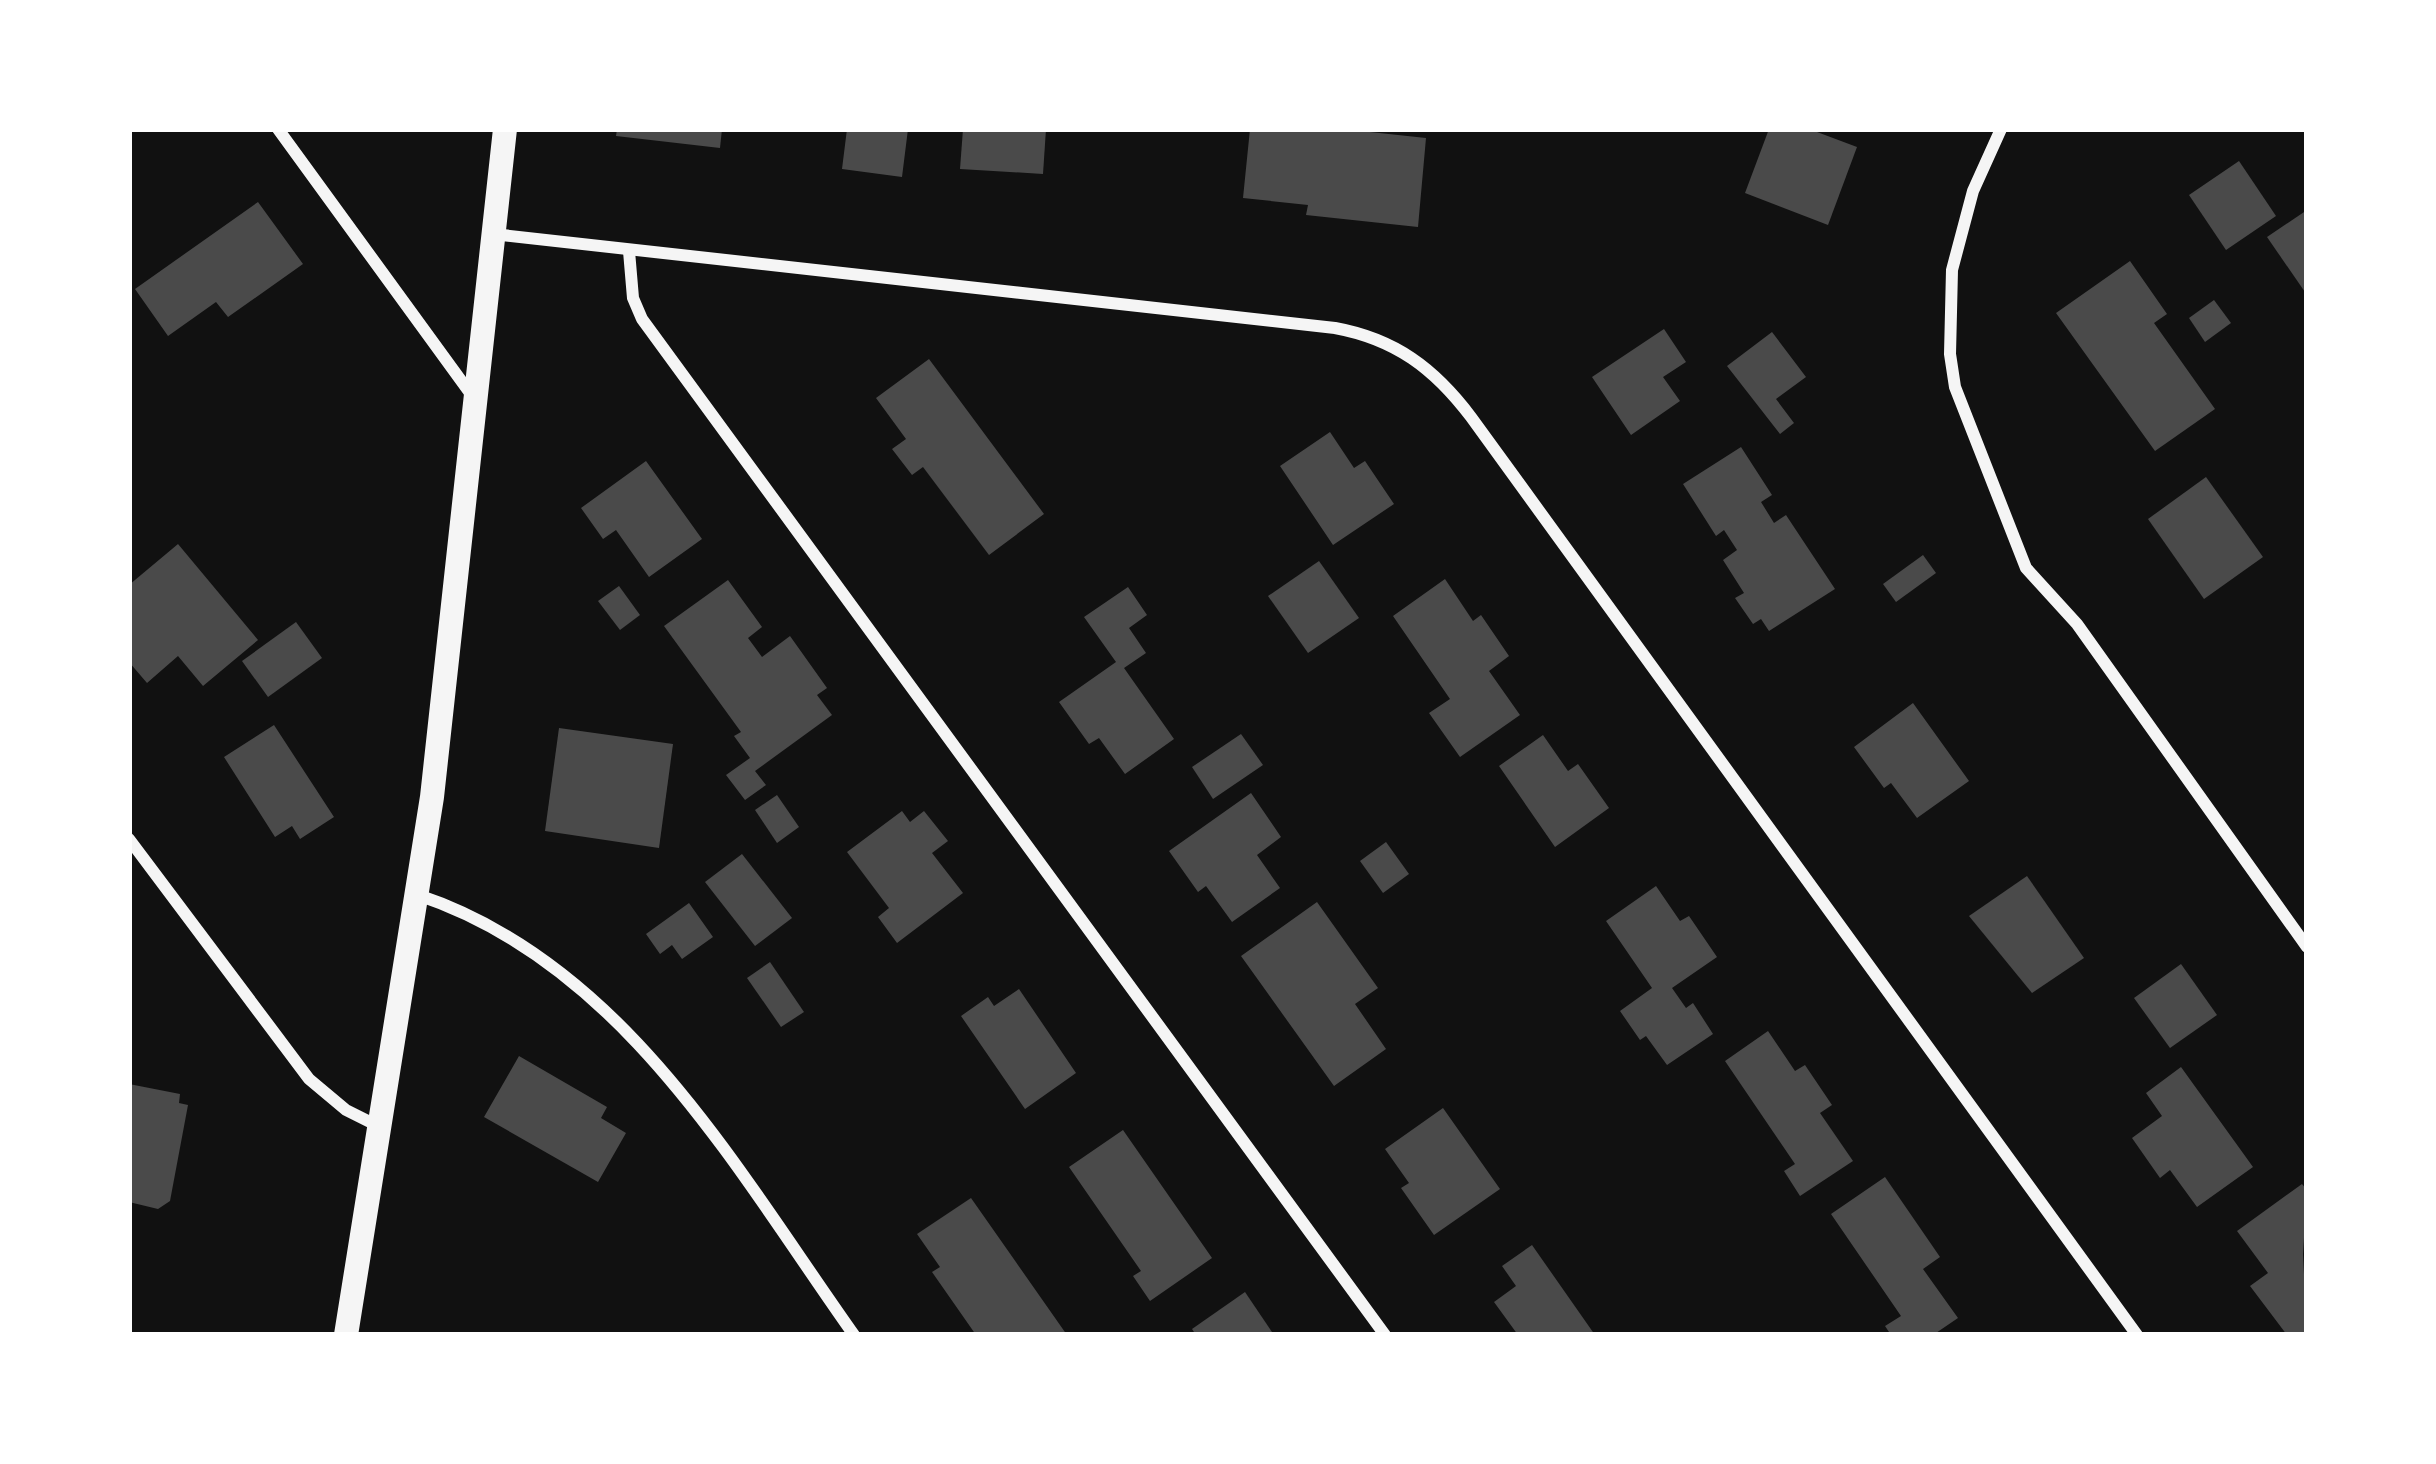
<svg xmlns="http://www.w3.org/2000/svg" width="2436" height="1464" font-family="'IBM Plex Sans',sans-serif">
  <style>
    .building { fill: #4a4a4a }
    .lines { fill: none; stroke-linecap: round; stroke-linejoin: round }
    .minor { stroke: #f5f5f5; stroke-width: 12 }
    .secondary { stroke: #f5f5f5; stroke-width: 24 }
  </style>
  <rect width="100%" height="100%" fill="#111"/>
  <g class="building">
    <path d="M617,129H722L720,148L616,136Z"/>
    <path d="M847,129H908L902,177L842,169Z"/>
    <path d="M963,129H1046L1043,174L960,169Z"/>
    <path d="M1250,129H1342L1426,138L1418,227L1306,215L1308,205L1243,198Z"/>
    <path d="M1769,129H1809L1857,147L1828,225L1745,193Z"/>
    <path d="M2239,161L2276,216L2226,250L2189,195Z"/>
    <path d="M258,202L303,264L228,317L216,302L168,336L135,289Z"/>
    <path d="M2307,210V295L2267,237Z"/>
    <path d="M2130,261L2167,314L2154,323L2215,409L2155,451L2056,313Z"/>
    <path d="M2214,300L2231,323L2205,342L2189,318Z"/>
    <path d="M1664,329L1686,362L1663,377L1680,401L1631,435L1592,377Z"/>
    <path d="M1772,332L1806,377L1776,399L1794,423L1780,434L1727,366Z"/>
    <path d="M929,359L1044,514L989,555L923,467L912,475L892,449L906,439L876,398Z"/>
    <path d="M1330,432L1354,468L1365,461L1394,504L1333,545L1280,466Z"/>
    <path d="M1741,447L1772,495L1761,502L1774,523L1786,515L1835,589L1769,631L1761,619L1753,624L1735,598L1744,593L1723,560L1737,550L1724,530L1716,536L1683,484Z"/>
    <path d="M646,461L702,539L649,577L616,530L603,539L581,508Z"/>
    <path d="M2206,477L2263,557L2204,599L2148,519Z"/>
    <path d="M178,544L258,640L203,686L178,656L147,683L129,662V585Z"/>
    <path d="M1923,555L1936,573L1896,602L1883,584Z"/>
    <path d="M1319,561L1359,618L1308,653L1268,596Z"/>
    <path d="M1445,579L1473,621L1481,615L1509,656L1489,671L1520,715L1460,757L1429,713L1450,699L1393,616Z"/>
    <path d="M728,580L762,627L748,638L762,657L790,636L827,688L817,695L832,715L755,771L766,785L745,800L726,775L750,758L734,736L741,732L664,626Z"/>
    <path d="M619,586L640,615L620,630L598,601Z"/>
    <path d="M1128,587L1147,615L1129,628L1146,653L1124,668L1174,739L1125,774L1099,738L1089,744L1059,702L1116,662L1084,617Z"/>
    <path d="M296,622L322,658L268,697L242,661Z"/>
    <path d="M1913,703L1969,781L1917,818L1891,783L1884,788L1854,747Z"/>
    <path d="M274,725L334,817L300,839L292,826L275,837L224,757Z"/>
    <path d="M559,728L673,744L659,848L545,831Z"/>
    <path d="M1241,734L1263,765L1213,799L1192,767Z"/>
    <path d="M1543,735L1568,771L1578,764L1609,808L1555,847L1499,766Z"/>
    <path d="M1251,793L1281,837L1257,855L1280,888L1232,922L1206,886L1198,892L1169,851Z"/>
    <path d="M777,795L799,827L777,843L755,810Z"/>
    <path d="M902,811L910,822L924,811L948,841L932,853L963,893L897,943L878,917L889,908L847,852Z"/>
    <path d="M1386,842L1409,874L1383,893L1360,861Z"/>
    <path d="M742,854L792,918L755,946L705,882Z"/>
    <path d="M2027,876L2084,958L2032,993L1969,916Z"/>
    <path d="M1656,886L1680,921L1689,916L1717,957L1672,988L1686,1008L1693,1003L1713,1034L1667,1065L1646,1036L1640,1040L1620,1011L1652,988L1606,921Z"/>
    <path d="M1317,902L1378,988L1355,1004L1386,1049L1334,1086L1241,956Z"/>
    <path d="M689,903L713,937L682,959L672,945L660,954L646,934Z"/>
    <path d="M770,962L804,1012L781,1027L747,978Z"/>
    <path d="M2181,964L2217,1015L2170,1048L2134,998Z"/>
    <path d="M1019,989L1076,1073L1025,1109L961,1016L988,997L994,1006Z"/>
    <path d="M1768,1031L1795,1071L1805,1065L1832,1105L1820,1113L1853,1161L1800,1196L1784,1171L1795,1164L1725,1061Z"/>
    <path d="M519,1056L607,1107L601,1118L626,1133L598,1182L484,1117Z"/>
    <path d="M2181,1067L2253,1167L2197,1207L2170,1170L2160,1178L2132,1138L2162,1116L2146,1093Z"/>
    <path d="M129,1084L180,1094L179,1103L188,1105L170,1201L158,1209L129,1202Z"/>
    <path d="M1443,1108L1500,1189L1434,1235L1401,1188L1409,1183L1385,1149Z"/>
    <path d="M1123,1130L1212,1258L1150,1301L1133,1276L1141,1271L1069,1167Z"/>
    <path d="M1885,1177L1940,1257L1923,1269L1958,1318L1933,1335H1891L1885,1326L1901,1316L1831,1214Z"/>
    <path d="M2302,1184L2307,1190L2303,1254L2307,1335H2287L2250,1286L2268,1273L2237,1231Z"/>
    <path d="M971,1198L1067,1335H976L932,1272L940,1267L917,1234Z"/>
    <path d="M1532,1245L1595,1335H1518L1494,1302L1516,1286L1502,1266Z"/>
    <path d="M1245,1292L1274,1335H1196L1192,1329Z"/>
  </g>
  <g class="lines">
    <g class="minor">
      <path d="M278,129L473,397"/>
      <path d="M2001,129L1973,191L1952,270L1950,354L1955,387L2026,568L2077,624L2307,947"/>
      <path d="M493,234L1335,328C1395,339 1434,368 1471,417L2137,1335"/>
      <path d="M629,251L633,298L642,319L1385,1335"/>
      <path d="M129,839L309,1079L346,1110L382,1128"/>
      <path d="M418,895C623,963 736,1169 854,1335"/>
    </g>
    <path class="secondary" d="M346,1335L432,797L505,129"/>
  </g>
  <rect width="2436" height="1464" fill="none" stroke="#ffffff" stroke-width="264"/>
</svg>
